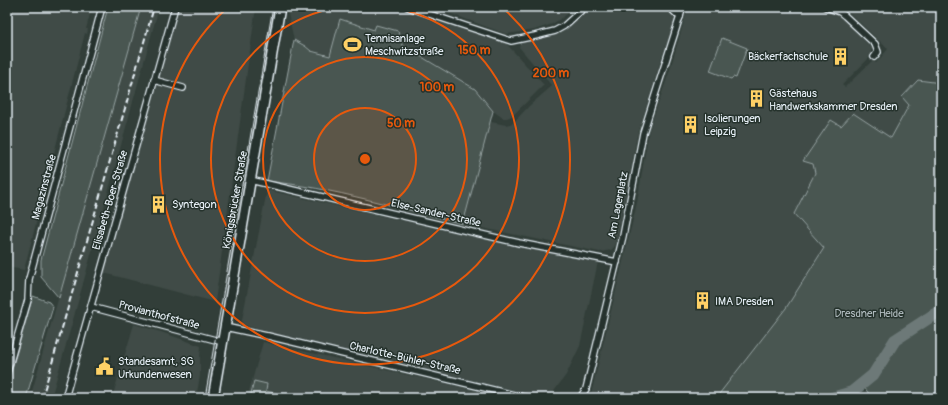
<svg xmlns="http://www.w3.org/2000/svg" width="948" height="405" font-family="Pangolin,sans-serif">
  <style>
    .built { fill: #3f4b46 }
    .green { fill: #495651; stroke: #98a4a4 }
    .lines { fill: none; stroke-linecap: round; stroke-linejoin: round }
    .river { stroke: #6d7978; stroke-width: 12 }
    .minor-tunnel { stroke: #4d5956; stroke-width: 5.5; stroke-dasharray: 5.5 3; stroke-linecap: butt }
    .minor-casing { stroke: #e8f1f8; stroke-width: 8 }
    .primary-casing { stroke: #e8f1f8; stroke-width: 12 }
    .minor { stroke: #26332d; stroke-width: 5.5 }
    .primary { stroke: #26332d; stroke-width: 9 }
    .tram { stroke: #e8f1f8; stroke-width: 1 }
    .rail { stroke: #e8f1f8; stroke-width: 2; stroke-dasharray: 6 3; stroke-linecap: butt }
    .ring { fill: none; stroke: #e8590c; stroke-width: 2 }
    .labels { text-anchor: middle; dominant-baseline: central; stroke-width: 3; stroke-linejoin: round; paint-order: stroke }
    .poi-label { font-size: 11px; fill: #e8f1f8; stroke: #26332d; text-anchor: start }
    .street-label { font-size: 11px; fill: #e8f1f8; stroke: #26332d }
    .park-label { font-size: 11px; fill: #b0bbbe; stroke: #26332d }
    .centre { fill: #e8590c; stroke: #26332d; stroke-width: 2 }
    .ring-label { font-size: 12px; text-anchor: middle; font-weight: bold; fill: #e8590c; stroke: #26332d; stroke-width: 3; stroke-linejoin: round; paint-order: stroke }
  </style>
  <rect width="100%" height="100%" fill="#323e39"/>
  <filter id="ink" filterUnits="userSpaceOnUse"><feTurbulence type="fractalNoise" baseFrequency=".025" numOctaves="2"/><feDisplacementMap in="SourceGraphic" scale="8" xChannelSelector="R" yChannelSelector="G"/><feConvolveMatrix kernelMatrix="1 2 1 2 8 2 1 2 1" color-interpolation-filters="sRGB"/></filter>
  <g filter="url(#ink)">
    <g class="built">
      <path d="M7,7H92L86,29H88L87,34L85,33L24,270L7,267Z"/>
      <path d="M141,7H159L78,302L51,398H30Z"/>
      <path d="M174,7H256L215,302L100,272L120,192L144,114Z"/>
      <path d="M289,7H403L504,41L544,85L512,116L507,118H503L493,111L475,89L402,45L376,25L374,30L330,56L311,51L305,46L294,40L288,14Z"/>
      <path d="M433,7H576L562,18L552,24L534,30L506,34Z"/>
      <path d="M588,7H680L674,26L664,51L637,137L625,203L615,246L611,250L600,252L463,224L489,123L491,122L506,125L513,123L529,106L552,86L519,47L521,41L565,27Z"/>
      <path d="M688,7H819L838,14L872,48L869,58L842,85L845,87L873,60L876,63L888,49L843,7H941V83L918,80L902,96L909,105L891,138L841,126L831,121L803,161L813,164L815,173L794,214L824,248L786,308L716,398H590L637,203L649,129L669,73Z"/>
      <path d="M267,190L423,225L598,262L580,346L566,375L549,398H545L241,325Z"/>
      <path d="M134,324L161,332L201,346L200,357V376L196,398H112Z"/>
      <path d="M263,342L510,398H247Z"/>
    </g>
    <g class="green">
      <path d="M108,7H141L59,298L41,277V260Z"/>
      <path d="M340,19L374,30L376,25L398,31L402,45L475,89L493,111L463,224C398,208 334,188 267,181L294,40L305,46L311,51L330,56Z"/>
      <path d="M722,38L747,48L736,78L733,77L731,79L710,71Z"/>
      <path d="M918,80L941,83V398H872L864,387L848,398H716L786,308L824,248L794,214L815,173L813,164L803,161L831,120L841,126L853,113L891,138L909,105L902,97Z"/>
      <path d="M33,296L49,302L53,307L26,398H7V386Z"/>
      <path d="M254,381L267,384L266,391L297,398H246H250Z"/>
    </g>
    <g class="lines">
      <path class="river" d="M832,398L852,392L873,375L895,340L941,310"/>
      <path class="minor-tunnel" d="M266,339H268"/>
      <defs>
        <g id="minor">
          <path d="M408,7L511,41L535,36L555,31L564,26L585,7"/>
          <path d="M669,7L680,17"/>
          <path d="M826,7L840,12L845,16L875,44L878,52L874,57"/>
          <path d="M154,80L183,88"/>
          <path d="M250,180L519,243L617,262"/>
          <path d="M91,307L223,342"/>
          <path d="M225,327L267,336"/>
          <path d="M268,336L527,398"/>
          <path d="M7,372L28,300L29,279L102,7"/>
          <path d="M65,398L175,7"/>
          <path d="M580,398L586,389L623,236L643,133L683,7"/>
        </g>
        <path id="primary" d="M213,398L280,7"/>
      </defs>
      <use href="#minor" class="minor-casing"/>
      <use href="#primary" class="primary-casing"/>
      <use href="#minor" class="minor"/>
      <use href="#primary" class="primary"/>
      <path class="tram" d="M205,398L273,7"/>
      <path class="rail" d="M42,398L154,7"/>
    </g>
  </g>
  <circle cx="365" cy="159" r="51" fill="#e8590c" fill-opacity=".12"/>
  <g class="ring">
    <circle cx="365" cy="159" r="51"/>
    <circle cx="365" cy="159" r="102"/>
    <path d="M390 7A154 154 0 1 1 340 7"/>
    <path d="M503 8A205 205 0 1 1 227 8"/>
  </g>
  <defs>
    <symbol id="stadium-bare" viewBox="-9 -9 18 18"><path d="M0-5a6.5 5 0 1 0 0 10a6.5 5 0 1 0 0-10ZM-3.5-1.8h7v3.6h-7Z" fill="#ffd166" stroke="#26332d" stroke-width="2.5" paint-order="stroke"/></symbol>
    <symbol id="building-bare" viewBox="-9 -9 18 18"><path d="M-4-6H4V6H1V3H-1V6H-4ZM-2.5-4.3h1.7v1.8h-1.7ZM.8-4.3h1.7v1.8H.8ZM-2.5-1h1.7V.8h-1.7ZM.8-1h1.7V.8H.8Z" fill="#ffd166" stroke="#26332d" stroke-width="2.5" paint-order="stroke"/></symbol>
    <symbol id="civic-bare" viewBox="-9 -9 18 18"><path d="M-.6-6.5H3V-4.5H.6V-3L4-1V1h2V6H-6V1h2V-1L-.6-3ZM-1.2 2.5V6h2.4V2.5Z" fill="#ffd166" stroke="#26332d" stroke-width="2.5" paint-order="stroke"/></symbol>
  </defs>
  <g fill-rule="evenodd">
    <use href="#stadium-bare" x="340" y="32" width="25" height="25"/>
    <use href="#building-bare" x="828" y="44" width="25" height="25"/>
    <use href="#building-bare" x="744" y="86" width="25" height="25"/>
    <use href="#building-bare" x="678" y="112" width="25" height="25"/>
    <use href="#building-bare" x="146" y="192" width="25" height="25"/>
    <use href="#building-bare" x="690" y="288" width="25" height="25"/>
    <use href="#civic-bare" x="92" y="354" width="25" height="25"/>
  </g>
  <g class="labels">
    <g class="poi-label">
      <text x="365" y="38">Tennisanlage<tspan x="365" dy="13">Meschwitzstraße</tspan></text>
      <text x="828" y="56" text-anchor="end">Bäckerfachschule</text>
      <text x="769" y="93">Gästehaus<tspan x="769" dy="13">Handwerkskammer Dresden</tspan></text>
      <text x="704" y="118">Isolierungen<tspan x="704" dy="13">Leipzig</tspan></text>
      <text x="172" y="204">Syntegon</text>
      <text x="715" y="301">IMA Dresden</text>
      <text x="118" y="361">Standesamt, SG<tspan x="118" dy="13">Urkundenwesen</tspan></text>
    </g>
    <g class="street-label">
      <text transform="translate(44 187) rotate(-75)">Magazinstraße</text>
      <text transform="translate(110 200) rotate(-74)">Elisabeth-Boer-Straße</text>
      <text transform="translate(235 200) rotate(-80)">Königsbrücker Straße</text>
      <text transform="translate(618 205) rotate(-79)">Am Lagerplatz</text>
      <text transform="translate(436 213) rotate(13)">Else-Sander-Straße</text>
      <text transform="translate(159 315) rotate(15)">Provianthofstraße</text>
      <text transform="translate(405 358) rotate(13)">Charlotte-Bühler-Straße</text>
    </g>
    <g class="park-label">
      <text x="869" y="313">Dresdner Heide</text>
    </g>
  </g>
  <circle cx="365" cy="159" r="6" class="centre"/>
  <g class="ring-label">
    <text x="474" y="54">150 m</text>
    <text x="551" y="77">200 m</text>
    <text x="437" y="91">100 m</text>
    <text x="401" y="127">50 m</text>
  </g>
  <rect width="948" height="405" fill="none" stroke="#26332d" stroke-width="24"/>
  <rect x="12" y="12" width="924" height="381" fill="none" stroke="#e8f1f8" stroke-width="1.5" filter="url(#ink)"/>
</svg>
